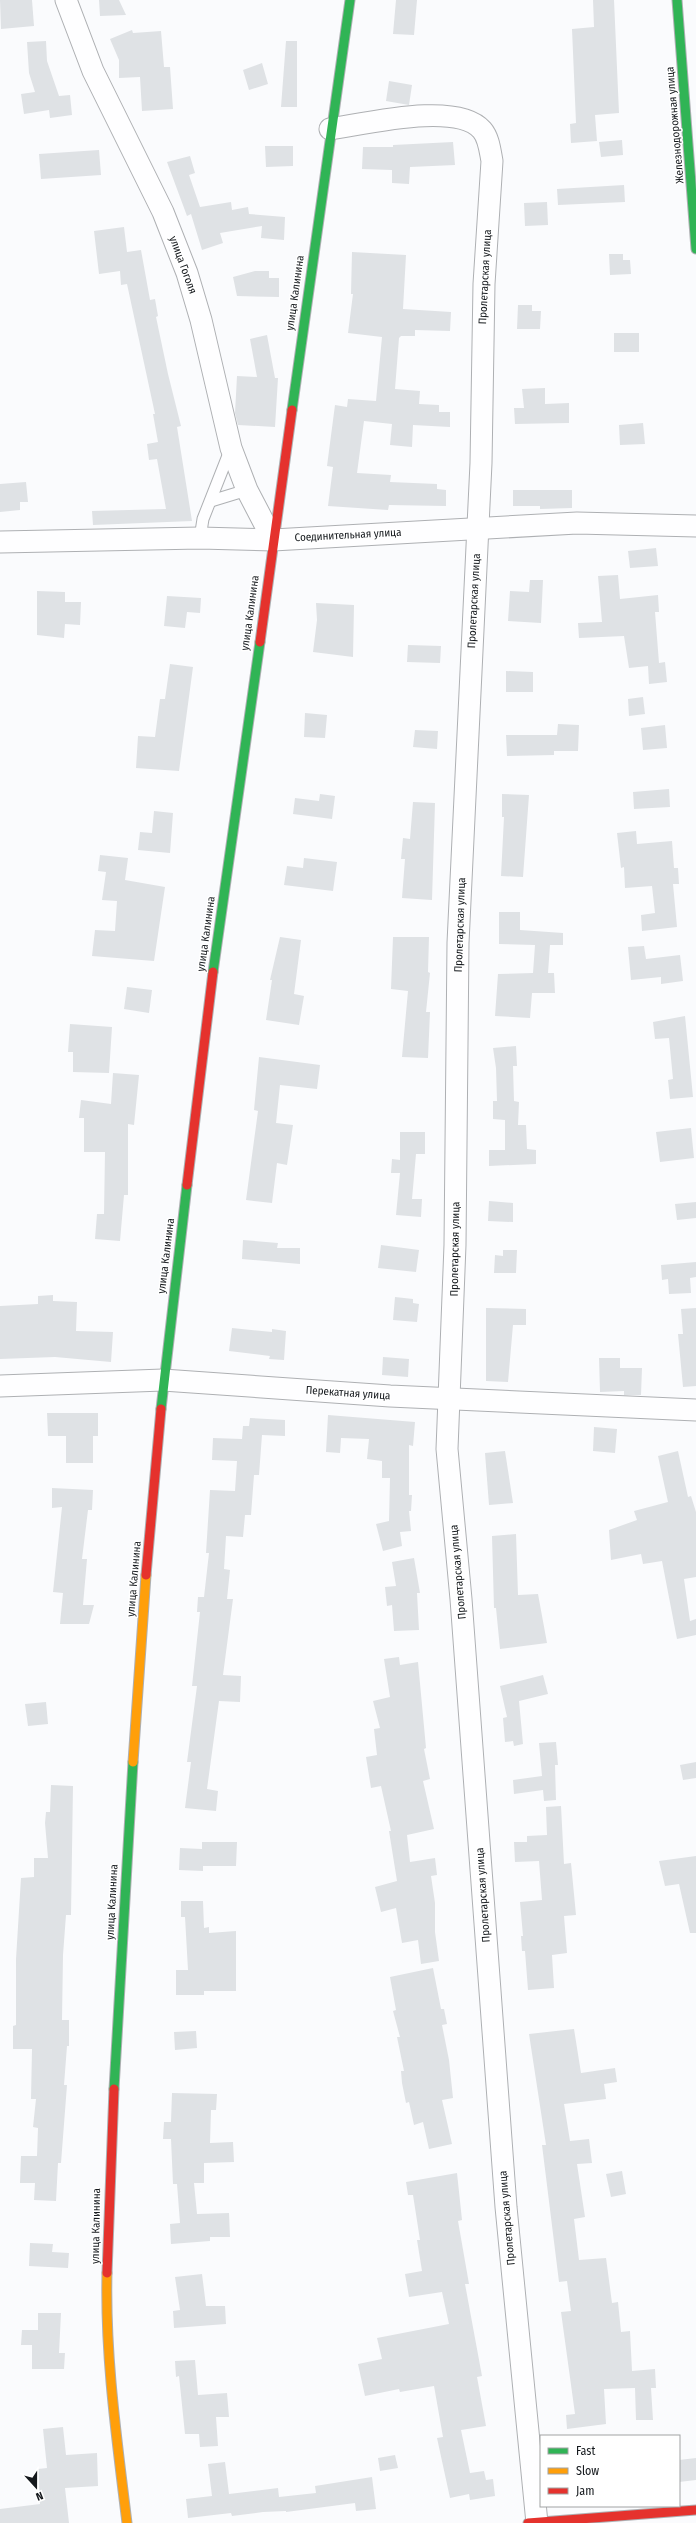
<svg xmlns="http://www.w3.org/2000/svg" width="696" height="2523" font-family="'Fira Sans Condensed',sans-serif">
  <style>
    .building { fill: #dfe2e5 }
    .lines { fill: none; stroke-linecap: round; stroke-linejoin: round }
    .lane-casing { stroke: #aeb0b3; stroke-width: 13 }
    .street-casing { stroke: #aeb0b3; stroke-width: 23 }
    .fast-casing { stroke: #aeb0b3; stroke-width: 11 }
    .slow-casing { stroke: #aeb0b3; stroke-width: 11 }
    .jam-casing { stroke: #aeb0b3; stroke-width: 11 }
    .lane { stroke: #fefeff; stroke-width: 11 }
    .street { stroke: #fefeff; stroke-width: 21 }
    .fast { stroke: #30b455; stroke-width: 9 }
    .slow { stroke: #ff9f0a; stroke-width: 9 }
    .jam { stroke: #e5322d; stroke-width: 9 }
    .labels { text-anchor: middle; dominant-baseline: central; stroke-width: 3; stroke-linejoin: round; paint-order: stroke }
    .street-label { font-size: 11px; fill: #14181c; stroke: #fff }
  </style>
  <rect width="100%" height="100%" fill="#fafbfd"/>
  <g class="building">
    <path d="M0,0H32L34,26L1,29Z"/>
    <path d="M99,0H119L126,15L100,16Z"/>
    <path d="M396,0H417L414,35L393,34Z"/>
    <path d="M593,0H614L619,113L595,115L597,141L571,143L570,124L576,123L572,29L594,27Z"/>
    <path d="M132,30L133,33L161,31L164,67H170L173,109L142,111L140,77L119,78V60L110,39Z"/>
    <path d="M46,41L47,61L59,96L70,95L72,115L50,118L49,110L24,114L21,94L35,92L29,73L27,42Z"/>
    <path d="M286,41H297V107H281Z"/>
    <path d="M262,63L268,84L249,90L243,70Z"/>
    <path d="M389,81L412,85L409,105L386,101Z"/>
    <path d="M622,140L623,155L601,157L599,142Z"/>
    <path d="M453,142L455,165L410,167L409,184L392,183V170L362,169L363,147H393V145Z"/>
    <path d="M265,146H293V166L266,167Z"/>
    <path d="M99,150L101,175L41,179L39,154Z"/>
    <path d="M190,156L195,173L189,175L200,207L231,202L232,210L248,207L249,214L285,217L284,240L261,238L262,226L220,233L223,243L202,250L191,214L187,216L167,162Z"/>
    <path d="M624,185L625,202L558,205L557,189Z"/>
    <path d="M547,202L548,225L525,226L524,203Z"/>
    <path d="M124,227L127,252L141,250L150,300L155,299L158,316L156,317L168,374L181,426L177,427L192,521L93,525L92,511L166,509L157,459L149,460L147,444L158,442L153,414H155L127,284L121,285L120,271L99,274L94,231Z"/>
    <path d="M352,252L406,255L403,309L451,312L450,331L415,330V336H401L399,338L395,389L420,391L419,404L439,405V412H450V427L413,425L412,447L390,445L392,424L364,421L357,473L391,475L390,482L437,484V489L446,490V506L389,505L388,510L328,506L333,467L327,466L335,405L347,407L348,399L376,401L382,337L348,333L353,294H351Z"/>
    <path d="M609,254H623V260H630L631,274L610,275Z"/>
    <path d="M255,271H269V278H279V297L237,296L233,277Z"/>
    <path d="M518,305H532V311H541L540,329H517Z"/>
    <rect x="614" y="333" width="25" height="19"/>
    <path d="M267,335L275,378H278L275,427L238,425L235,413L237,376L257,377L250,339Z"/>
    <path d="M545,388V404L569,403V423L515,424L514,408H524L522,389Z"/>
    <path d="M643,423L645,444L620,445L619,425Z"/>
    <path d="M26,482L28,502H20V510L0,512V484Z"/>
    <path d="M513,490H572V508L540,509V506H513Z"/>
    <path d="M656,548L658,566L630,568L628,551Z"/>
    <path d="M618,575L620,599L658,595L659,612H655L659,663L665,662L667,682L649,684L648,666L629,668L624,636L579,638L578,623L602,622L598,576Z"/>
    <path d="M530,580H543L541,623L508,621L510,591L529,592Z"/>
    <path d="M37,591L65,592V602H81L80,625L65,624L64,638L37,635Z"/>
    <path d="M167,596L201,598L200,613L187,612L185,628L164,626Z"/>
    <path d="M316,603L354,605L353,657L313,652L317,620Z"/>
    <path d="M408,645L441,646L440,663L407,662Z"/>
    <path d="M170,664L193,667L179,771L136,768L138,736L155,737L160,699H165Z"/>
    <path d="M506,671L533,672V692H506Z"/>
    <path d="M643,697L645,714L629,716L628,699Z"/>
    <path d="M305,713L327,715L325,738L304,737Z"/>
    <path d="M558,724L579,725L578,751H554V755L507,756L506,735H557Z"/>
    <path d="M665,725L667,748L643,750L641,728Z"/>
    <path d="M415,730L438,731L437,749L413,747Z"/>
    <path d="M669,789L670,807L634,809L633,792Z"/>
    <path d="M320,794L335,796L332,819L293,814L295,798L319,801Z"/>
    <path d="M502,794L529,795L523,877L501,876L504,817H502Z"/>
    <path d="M413,802L435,803L432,900L402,898L405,859H401L403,838L410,839Z"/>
    <path d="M154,811L173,813L170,853L138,850L140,832L152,833Z"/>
    <path d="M636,831L637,844L672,841L674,868H678L679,884H673L677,927L642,931L641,915L655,913L652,886L625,888L624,867L621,868L617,833Z"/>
    <path d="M100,855L128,858L125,880L165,887L154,961L92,956L95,930L115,931L117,901L102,900L106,872L98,871Z"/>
    <path d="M304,858L337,862L333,891L284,885L287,866L303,868Z"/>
    <path d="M499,912H520V930L563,933V945H550L548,973H554L555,993H532L530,1018L495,1016L498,974L533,973L535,945L499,944Z"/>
    <path d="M280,937L301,940L294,994L304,996L299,1025L266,1020L272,980H270Z"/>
    <path d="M393,937H429L428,972L430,973L426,1012H430L428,1058L402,1057L408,991L391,989Z"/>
    <path d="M644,946L646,959L680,955L683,981L661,984V977L631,980L628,947Z"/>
    <path d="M127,987L152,990L149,1013L124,1009Z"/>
    <path d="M685,1016L693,1097L670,1099L668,1080L673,1079L669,1038L655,1039L653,1022Z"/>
    <path d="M70,1024L112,1027L109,1073L73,1072V1052H68Z"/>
    <path d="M516,1046L517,1066H513L514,1101L519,1102L518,1125H526L527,1149L536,1150V1164L489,1166V1150H505V1120L493,1119V1101H497L496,1068L493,1048Z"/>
    <path d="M259,1057L320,1065L317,1089L280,1085L276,1123L293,1125L287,1165L277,1163L272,1203L246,1200L258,1111L254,1110Z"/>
    <path d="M113,1073L139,1075L134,1125L128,1124V1195H124L120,1241L95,1239L97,1214H104L105,1152H84V1118H79L81,1100L111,1104Z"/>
    <path d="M691,1128L694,1158L660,1162L656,1132Z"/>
    <path d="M400,1132H425V1154H416L412,1199H422L421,1217L396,1215L400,1173H391L392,1159L400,1160Z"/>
    <path d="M489,1201L513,1203V1222L488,1221Z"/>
    <path d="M696,1202V1218L677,1220L675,1204Z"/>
    <path d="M243,1240L278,1243L277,1248H300V1264L242,1259Z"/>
    <path d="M381,1245L419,1250L416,1272L378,1268Z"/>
    <path d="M503,1250H517L516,1273H494L495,1255L503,1256Z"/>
    <path d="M696,1262V1277L690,1278L691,1293L669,1294L668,1279L662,1280L661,1265Z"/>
    <path d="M53,1295V1301L77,1302L76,1331L113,1332L111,1362L55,1357L0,1359V1306L38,1304V1296Z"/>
    <path d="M395,1297L413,1299V1303L419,1304L417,1322L393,1320Z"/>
    <path d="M486,1308L526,1309V1325H513L508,1382L486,1381Z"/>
    <path d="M696,1308V1386L683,1387L678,1334H683L681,1309Z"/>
    <path d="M232,1328L272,1332V1329L286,1331L284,1360L269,1359L270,1356L229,1351Z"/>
    <path d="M383,1357L409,1359L408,1377L382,1375Z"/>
    <path d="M599,1358H620V1368H642L641,1395H624V1391L600,1392Z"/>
    <path d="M47,1413H98V1436H93V1463H66V1436H48Z"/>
    <path d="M328,1415L415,1422L413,1446L409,1445V1495H412L411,1511H409L411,1531L400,1532L402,1546L383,1551L376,1524L389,1521L390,1478H382V1461L367,1459L369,1439L341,1438L340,1453L326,1452Z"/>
    <path d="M250,1418L285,1420V1436L262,1435L259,1475H254L251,1515H245L243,1537L226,1536L224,1569L230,1570L227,1599H233L223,1675L241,1676L240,1702L219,1701L207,1789L218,1791L216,1811L185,1808L191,1762H187L197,1686H192L200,1612H197L198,1597H204L209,1553H206L210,1490L235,1491L237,1461L212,1460L213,1438L242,1439L243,1426H249Z"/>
    <path d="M594,1427L617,1429L615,1453L593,1451Z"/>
    <path d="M505,1451L513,1503L489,1505L485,1453Z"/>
    <path d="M678,1451L688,1497L691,1496L696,1512V1577L684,1579L690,1621L696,1619V1635L677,1639L662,1561L643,1564L641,1554L611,1560L609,1530L637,1520L634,1511L668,1502L658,1456Z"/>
    <path d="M52,1488L93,1490L92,1510H88L82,1559H87L83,1605H94L89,1624H60L63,1593L53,1592L62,1507L52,1508Z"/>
    <path d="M516,1534L518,1595L538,1594L547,1643L500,1649L496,1608H494L492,1536Z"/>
    <path d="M414,1558L420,1593H417L419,1630L394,1631L392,1605L387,1606L385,1587L396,1586L392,1562Z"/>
    <path d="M399,1657L400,1665L418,1662L426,1748L424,1749L430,1779L423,1781L434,1829L407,1835L410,1862L435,1858L437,1875L431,1876L435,1903V1932L439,1961L421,1964L418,1940L402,1943L396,1908L381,1912L375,1887L397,1881L389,1831H391L381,1786L371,1788L366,1757L377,1755L374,1729L380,1728L373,1701L390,1697L384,1659Z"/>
    <path d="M543,1675L548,1694L519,1701L523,1744L514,1746L513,1741L505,1742L503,1718L507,1717L500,1686Z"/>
    <path d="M46,1702L48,1724L28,1726L25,1704Z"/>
    <path d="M556,1742L558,1765H555L556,1800L544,1801L543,1790L514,1794L513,1780L542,1776L539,1743Z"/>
    <path d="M696,1762V1778L683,1780L680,1765Z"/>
    <path d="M51,1785L73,1786L71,1915H66L63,1955L62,2020H69V2046H67L64,2085H67L61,2163H58L56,2201L34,2200L35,2183H20L21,2156H37L38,2128L33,2127L36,2099H31L32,2049H13V2026L16,2025V1959L21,1878L34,1877V1858H48L45,1823L46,1812H50Z"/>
    <path d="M561,1806L564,1864L571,1863L576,1915L564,1916L567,1953L552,1955L554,1988L528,1990L525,1951H522L521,1936H523L520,1902L542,1900L539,1861L515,1862L514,1842H527V1836L547,1835L546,1807Z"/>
    <path d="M202,1842H237L236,1866H203V1871L179,1870L180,1848L202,1849Z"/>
    <path d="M696,1856V1933H690L679,1884L665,1886L659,1861Z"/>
    <path d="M181,1901H203L204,1928L209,1927V1933L236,1931V1991H204V1995H176V1970H188L185,1917H181Z"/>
    <path d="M433,1968L441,2009H444L447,2024L442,2025L449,2060L453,2098L442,2100L452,2144L429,2149L423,2122L414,2125L409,2102L406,2103L402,2083L401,2071H404L397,2037H400L393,2011L396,2010L390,1977Z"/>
    <path d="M574,2029L581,2073L615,2068L617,2082L604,2084L606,2099L564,2104L570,2141L589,2139L592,2163L577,2164L585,2217L574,2219L579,2260L606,2258L612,2303L618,2302L621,2332L630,2331L632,2371L655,2369L656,2388H651L653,2420H636L635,2388L604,2389L606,2424L567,2429L566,2415L575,2414L561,2312L571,2311L567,2281L559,2282L542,2145H546L529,2034Z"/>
    <path d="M196,2031L197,2048L175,2050L174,2032Z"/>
    <path d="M172,2093L217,2094L216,2110H211L210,2143L233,2142L234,2162L204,2163V2183H194L197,2214L229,2213L230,2237H210V2241L171,2244L170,2224L180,2223L177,2184H173L171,2139H163L164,2122H171Z"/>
    <path d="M622,2171L626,2194L611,2197L606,2174Z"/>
    <path d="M457,2173L462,2220L458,2221L469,2284H465L482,2376L477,2377L486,2426L461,2430L470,2473L484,2471L486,2480L493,2479L495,2496L470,2500L469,2494L450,2498L437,2438L443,2437L434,2386L400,2392L399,2389L365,2396L358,2364L382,2359L377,2338L449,2324L442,2292L409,2297L405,2274L422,2271L417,2240H420L413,2195H408L406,2182Z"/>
    <path d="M30,2243L53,2244L52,2252L69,2253L68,2268L29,2266Z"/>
    <path d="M202,2274L206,2306H225L226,2324L174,2328L173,2311L180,2310L175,2277Z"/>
    <path d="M38,2313H61L59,2353H65L64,2369H32V2345H21L22,2330H38Z"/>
    <path d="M195,2360L198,2395L227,2393L229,2417H216L218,2446L200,2447L199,2434H185L179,2376L176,2377L175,2361Z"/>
    <path d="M63,2427L66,2455L97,2453L98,2486L65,2488L69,2523H0V2509L40,2504L38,2469L47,2468L43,2429Z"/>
    <path d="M395,2455L398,2468L380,2471L378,2458Z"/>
    <path d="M696,2458V2480L679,2482V2460Z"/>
    <path d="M225,2462L229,2494L278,2488L279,2497L316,2493L315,2486L372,2477L376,2509L356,2511L355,2503L286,2512V2511L263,2512L232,2516L231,2513L188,2518L186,2499L212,2496L208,2464Z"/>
  </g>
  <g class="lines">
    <defs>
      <g id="lane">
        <path d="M211,501L247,490"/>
        <path d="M200,538L203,519L231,448"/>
      </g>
      <g id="street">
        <path d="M66,0L93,71L163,212L187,273L201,320L231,448L247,490L273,540"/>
        <path d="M330,129C365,124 457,101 482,130C489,138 490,151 492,161L484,284L481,463L458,943L455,1245L447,1449L461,1599L506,2207L537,2523"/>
        <path d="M0,542L200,538L273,540L577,523L696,526"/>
        <path d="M0,1386L163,1380L390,1396L696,1410"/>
      </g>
      <g id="fast">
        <path d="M677,0L696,249"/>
        <path d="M292,410L350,0"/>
        <path d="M213,972L260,642"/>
        <path d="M161,1409L187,1185"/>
        <path d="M114,2089L133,1762"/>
      </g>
      <g id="slow">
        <path d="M133,1762L146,1575"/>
        <path d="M107,2273C105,2357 117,2440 127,2523"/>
      </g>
      <g id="jam">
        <path d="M260,642L292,410"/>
        <path d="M187,1185L213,972"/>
        <path d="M146,1575L161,1409"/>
        <path d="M107,2273L114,2089"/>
        <path d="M528,2523L696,2510"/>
      </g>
    </defs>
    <use href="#lane" class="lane-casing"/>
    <use href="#street" class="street-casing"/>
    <use href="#fast" class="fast-casing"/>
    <use href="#slow" class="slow-casing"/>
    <use href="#jam" class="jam-casing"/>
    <use href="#lane" class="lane"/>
    <use href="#street" class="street"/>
    <use href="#fast" class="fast"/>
    <use href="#slow" class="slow"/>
    <use href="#jam" class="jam"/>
  </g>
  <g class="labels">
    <g class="street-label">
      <text transform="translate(675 125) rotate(-95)">Железнодорожная улица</text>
      <text transform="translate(183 265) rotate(70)">улица Гоголя</text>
      <text transform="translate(485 277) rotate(-87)">Пролетарская улица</text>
      <text transform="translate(295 293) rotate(-82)">улица Калинина</text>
      <text transform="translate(348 535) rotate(-3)">Соединительная улица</text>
      <text transform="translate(474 601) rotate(-87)">Пролетарская улица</text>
      <text transform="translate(250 613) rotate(-82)">улица Калинина</text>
      <text transform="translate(460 925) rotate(-88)">Пролетарская улица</text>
      <text transform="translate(206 934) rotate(-82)">улица Калинина</text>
      <text transform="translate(455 1249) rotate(-89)">Пролетарская улица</text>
      <text transform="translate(166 1256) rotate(-83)">улица Калинина</text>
      <text transform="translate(348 1393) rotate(4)">Перекатная улица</text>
      <text transform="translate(458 1572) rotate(-95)">Пролетарская улица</text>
      <text transform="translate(134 1579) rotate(-85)">улица Калинина</text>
      <text transform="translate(483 1895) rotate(-94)">Пролетарская улица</text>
      <text transform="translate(112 1902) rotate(-87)">улица Калинина</text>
      <text transform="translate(507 2218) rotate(-95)">Пролетарская улица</text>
      <text transform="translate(96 2226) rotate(-89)">улица Калинина</text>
    </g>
  </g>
  <rect x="540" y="2435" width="140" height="72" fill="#ffffff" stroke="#a1a3a4"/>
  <rect x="548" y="2448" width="20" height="6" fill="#30b455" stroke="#a1a3a4"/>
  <text x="576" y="2455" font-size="12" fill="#14181c">Fast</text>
  <rect x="548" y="2468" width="20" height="6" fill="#ff9f0a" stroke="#a1a3a4"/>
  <text x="576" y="2475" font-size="12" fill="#14181c">Slow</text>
  <rect x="548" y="2488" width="20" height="6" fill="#e5322d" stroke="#a1a3a4"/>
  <text x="576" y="2495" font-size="12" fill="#14181c">Jam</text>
  <g transform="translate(36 2487) rotate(159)" stroke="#ffffff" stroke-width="3" paint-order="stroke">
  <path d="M0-3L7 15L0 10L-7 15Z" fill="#14181c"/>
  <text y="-6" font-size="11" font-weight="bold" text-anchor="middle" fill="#14181c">N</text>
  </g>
</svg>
